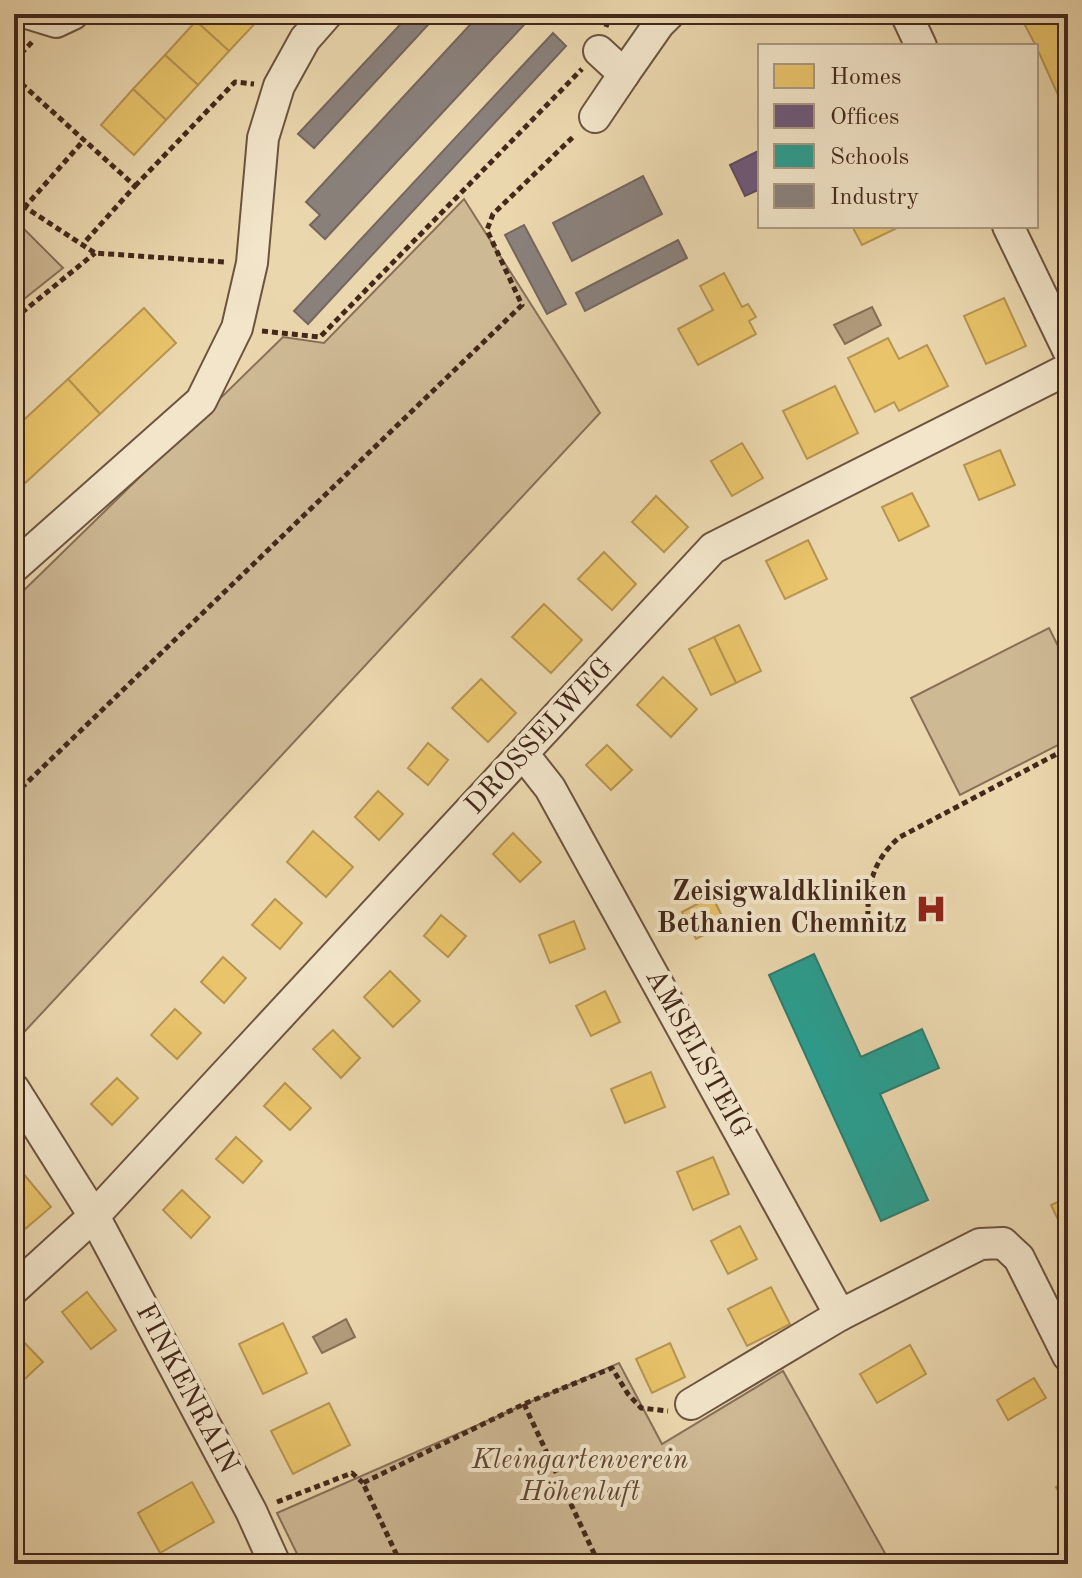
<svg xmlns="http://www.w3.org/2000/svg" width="1082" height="1578" font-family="'Old Standard TT',serif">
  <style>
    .green { fill: #ceb995; stroke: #887058; stroke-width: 2 }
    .water { fill: #b29c7c; stroke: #866e55; stroke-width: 2 }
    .homes { fill: #e9c46a; stroke: #b79552; stroke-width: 2 }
    .offices { fill: #6d597a; stroke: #604a5e; stroke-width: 2 }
    .schools { fill: #2a9d8f; stroke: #327a6c; stroke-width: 2 }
    .industry { fill: #8a817c; stroke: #75665f; stroke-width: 2 }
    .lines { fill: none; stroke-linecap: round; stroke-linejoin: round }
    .minor-casing { stroke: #6d5440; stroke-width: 34 }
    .path { stroke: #43281b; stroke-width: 5; stroke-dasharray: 6 4; stroke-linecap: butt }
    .minor { stroke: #f2e5ca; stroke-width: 30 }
    .labels { text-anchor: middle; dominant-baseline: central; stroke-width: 8; stroke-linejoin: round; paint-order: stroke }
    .street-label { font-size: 28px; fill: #43281b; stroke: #f2e5ca }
    .poi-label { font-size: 28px; font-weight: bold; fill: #43281b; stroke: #f2e5ca; text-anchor: end }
    .park-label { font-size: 28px; font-style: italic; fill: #5f4533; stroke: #f2e5ca }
  </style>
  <rect width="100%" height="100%" fill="#ebd7ae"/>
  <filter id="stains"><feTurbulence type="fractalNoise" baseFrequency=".0025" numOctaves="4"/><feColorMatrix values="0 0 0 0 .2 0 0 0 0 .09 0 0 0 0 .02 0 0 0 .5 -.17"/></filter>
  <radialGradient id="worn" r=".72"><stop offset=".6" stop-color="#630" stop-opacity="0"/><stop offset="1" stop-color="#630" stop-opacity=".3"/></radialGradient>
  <g class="green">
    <path d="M464,199L600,413L14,1043V600L283,337L324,343Z"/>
    <path d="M14,219L63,268L14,307Z"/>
    <path d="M1049,628L1068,666V740L960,795L911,698Z"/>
    <path d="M619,1363L662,1444L783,1371L891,1564H302L277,1513Z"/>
  </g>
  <g class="water">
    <path d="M872,307L881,325L845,344L834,325Z"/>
    <path d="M346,1319L355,1337L322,1353L313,1337Z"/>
  </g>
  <g class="homes">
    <path d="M202,14H259L262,16L229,51L196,21Z"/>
    <path d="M1019,14H1068V117L1036,46Z"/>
    <path d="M196,21L229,51L198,85L165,55Z"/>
    <path d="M165,55L198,85L166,120L133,89Z"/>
    <path d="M133,89L166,120L134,155L101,125Z"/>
    <path d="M852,226H901L862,245Z"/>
    <path d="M724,273L742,307L748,304L756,317L749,321L756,334L698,365L678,329L713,310L700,286Z"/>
    <path d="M1004,298L1026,346L986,364L964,316Z"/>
    <path d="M144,308L176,343L100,414L68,379Z"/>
    <path d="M888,338L899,359L927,345L948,386L899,411L894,402L875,412L848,358Z"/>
    <path d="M68,379L100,414L24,484L14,474V429Z"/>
    <path d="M835,386L858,433L807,459L783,411Z"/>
    <path d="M742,443L763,478L732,496L711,461Z"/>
    <path d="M1000,450L1015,485L979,500L964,465Z"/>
    <path d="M912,493L929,526L899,541L882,507Z"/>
    <path d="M656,496L688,527L664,552L632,522Z"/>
    <path d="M808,540L827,579L785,599L766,561Z"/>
    <path d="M604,552L636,584L612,610L578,579Z"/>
    <path d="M544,604L582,640L551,673L512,637Z"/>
    <path d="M739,625L761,671L736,683L714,637Z"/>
    <path d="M714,637L736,683L711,695L689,649Z"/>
    <path d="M663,677L697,709L671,737L637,705Z"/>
    <path d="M481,679L516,713L488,742L452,708Z"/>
    <path d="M428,743L448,760L428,785L408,768Z"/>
    <path d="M607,745L632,770L611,790L586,765Z"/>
    <path d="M378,791L403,814L379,840L355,817Z"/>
    <path d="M313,831L353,867L326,897L287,862Z"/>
    <path d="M513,833L541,862L520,882L493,854Z"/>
    <path d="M712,896L726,924L696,939L682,912Z"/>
    <path d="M275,899L302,923L280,949L252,925Z"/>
    <path d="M441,915L466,936L448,957L424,936Z"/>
    <path d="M574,921L585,949L550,963L539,935Z"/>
    <path d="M223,957L246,978L224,1003L201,982Z"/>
    <path d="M390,971L420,1001L393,1027L364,997Z"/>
    <path d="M605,991L620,1022L591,1036L576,1006Z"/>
    <path d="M175,1009L201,1033L177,1059L151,1035Z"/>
    <path d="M333,1030L360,1058L341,1078L313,1049Z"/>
    <path d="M651,1072L665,1107L625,1123L611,1089Z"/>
    <path d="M117,1078L138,1098L112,1125L91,1104Z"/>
    <path d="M285,1083L311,1108L290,1130L264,1106Z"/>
    <path d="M236,1137L262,1161L243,1183L216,1159Z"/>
    <path d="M713,1157L729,1194L693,1210L677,1172Z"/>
    <path d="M17,1166L51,1207L25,1229L14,1217V1169Z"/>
    <path d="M182,1190L210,1217L191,1238L163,1210Z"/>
    <path d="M1068,1197V1236H1066L1051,1205Z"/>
    <path d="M740,1226L757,1259L728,1274L711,1241Z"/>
    <path d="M771,1287L790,1324L747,1346L728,1309Z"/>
    <path d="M87,1292L116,1330L91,1349L62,1312Z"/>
    <path d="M283,1323L307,1373L263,1394L239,1344Z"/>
    <path d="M19,1337L43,1362L14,1389V1342Z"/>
    <path d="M670,1343L685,1377L652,1393L636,1359Z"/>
    <path d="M910,1345L926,1374L877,1403L860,1374Z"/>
    <path d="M1034,1378L1046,1398L1008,1420L997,1400Z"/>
    <path d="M329,1403L350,1445L293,1474L271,1431Z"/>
    <path d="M1068,1480V1508L1056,1487Z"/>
    <path d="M192,1482L214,1522L160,1553L138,1513Z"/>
  </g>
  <path class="offices" d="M760,150V189L745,196L730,165Z"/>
  <path class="schools" d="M814,954L861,1057L922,1029L939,1068L880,1094L928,1200L881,1221L769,975Z"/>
  <g class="industry">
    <path d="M410,14H438L314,148L298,134Z"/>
    <path d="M480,14H534L325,239L310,225L320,215L306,202Z"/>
    <path d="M553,33L566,46L308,324L294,311Z"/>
    <path d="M643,176L662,214L572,261L553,223Z"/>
    <path d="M524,225L566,304L547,314L505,235Z"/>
    <path d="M678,240L687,258L585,311L576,293Z"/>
  </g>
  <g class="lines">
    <defs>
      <g id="minor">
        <path d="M30,14L56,22L73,14"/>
        <path d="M906,14L921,46"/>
        <path d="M599,51L624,74L659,24L669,14"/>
        <path d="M595,117L624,74"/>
        <path d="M1008,226L1068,350"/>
        <path d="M14,567L201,401L237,328L252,263L263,138L279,86L305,39L327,14"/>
        <path d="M524,755L550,788L840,1315L980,1244L1003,1243L1019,1258L1068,1356"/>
        <path d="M14,1089L94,1216L251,1511L275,1564"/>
        <path d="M14,1289L94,1216L713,548L1068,369"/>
        <path d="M691,1404L840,1315"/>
      </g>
    </defs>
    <use href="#minor" class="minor-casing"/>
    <g class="path">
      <path d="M606,27L610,14"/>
      <path d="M14,61L33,41"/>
      <path d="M14,77L135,186L83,244"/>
      <path d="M135,186L235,82L254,84"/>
      <path d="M14,200L95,253L224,262"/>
      <path d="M24,208L84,140"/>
      <path d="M14,319L95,253"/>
      <path d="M262,331L320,337L582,69"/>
      <path d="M14,795L522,305L487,230L493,214L575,135"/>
      <path d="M868,927C867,890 870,862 900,837L1068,748"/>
      <path d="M524,1404L599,1564"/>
      <path d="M277,1502L352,1473L363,1483"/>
      <path d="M401,1564L363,1483L524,1404L612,1368L628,1394L641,1408L668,1411"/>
    </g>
    <use href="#minor" class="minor"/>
  </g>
  <defs>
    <symbol id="hospital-bare" viewBox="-9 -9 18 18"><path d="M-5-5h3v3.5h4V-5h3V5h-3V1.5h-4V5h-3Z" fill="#8f2418" stroke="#f2e5ca" stroke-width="2.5" paint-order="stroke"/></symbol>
  </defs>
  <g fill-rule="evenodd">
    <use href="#hospital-bare" x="909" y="887" width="44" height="44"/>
  </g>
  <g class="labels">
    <g class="street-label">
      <text transform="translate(540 737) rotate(-47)">DROSSELWEG</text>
      <text transform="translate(697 1054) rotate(61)">AMSELSTEIG</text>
      <text transform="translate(186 1389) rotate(62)">FINKENRAIN</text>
    </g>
    <g class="poi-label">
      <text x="907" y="893">Zeisigwaldkliniken<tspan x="907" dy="32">Bethanien Chemnitz</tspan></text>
    </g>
    <g class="park-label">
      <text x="580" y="1461">Kleingartenverein<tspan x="580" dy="32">Höhenluft</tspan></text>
    </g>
  </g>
  <rect width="1082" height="1578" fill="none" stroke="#ebd7ae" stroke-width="48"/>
  <rect x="16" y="16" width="1050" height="1546" fill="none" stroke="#43281b" stroke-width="4"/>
  <rect x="24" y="24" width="1034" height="1530" fill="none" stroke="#43281b" stroke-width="2"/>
  <rect x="758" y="44" width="280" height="184" fill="#f2e5ca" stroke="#ac9984" stroke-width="2"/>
  <rect x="774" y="64" width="40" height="24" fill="#e9c46a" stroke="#ac9984" stroke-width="2"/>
  <text x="830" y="84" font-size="24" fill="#43281b">Homes</text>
  <rect x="774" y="104" width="40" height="24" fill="#6d597a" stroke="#ac9984" stroke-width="2"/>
  <text x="830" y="124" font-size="24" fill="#43281b">Offices</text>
  <rect x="774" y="144" width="40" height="24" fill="#2a9d8f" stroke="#ac9984" stroke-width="2"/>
  <text x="830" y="164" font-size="24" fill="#43281b">Schools</text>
  <rect x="774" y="184" width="40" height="24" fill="#8a817c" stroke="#ac9984" stroke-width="2"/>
  <text x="830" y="204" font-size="24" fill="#43281b">Industry</text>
  <rect width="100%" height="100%" filter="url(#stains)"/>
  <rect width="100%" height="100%" fill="url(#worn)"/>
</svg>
